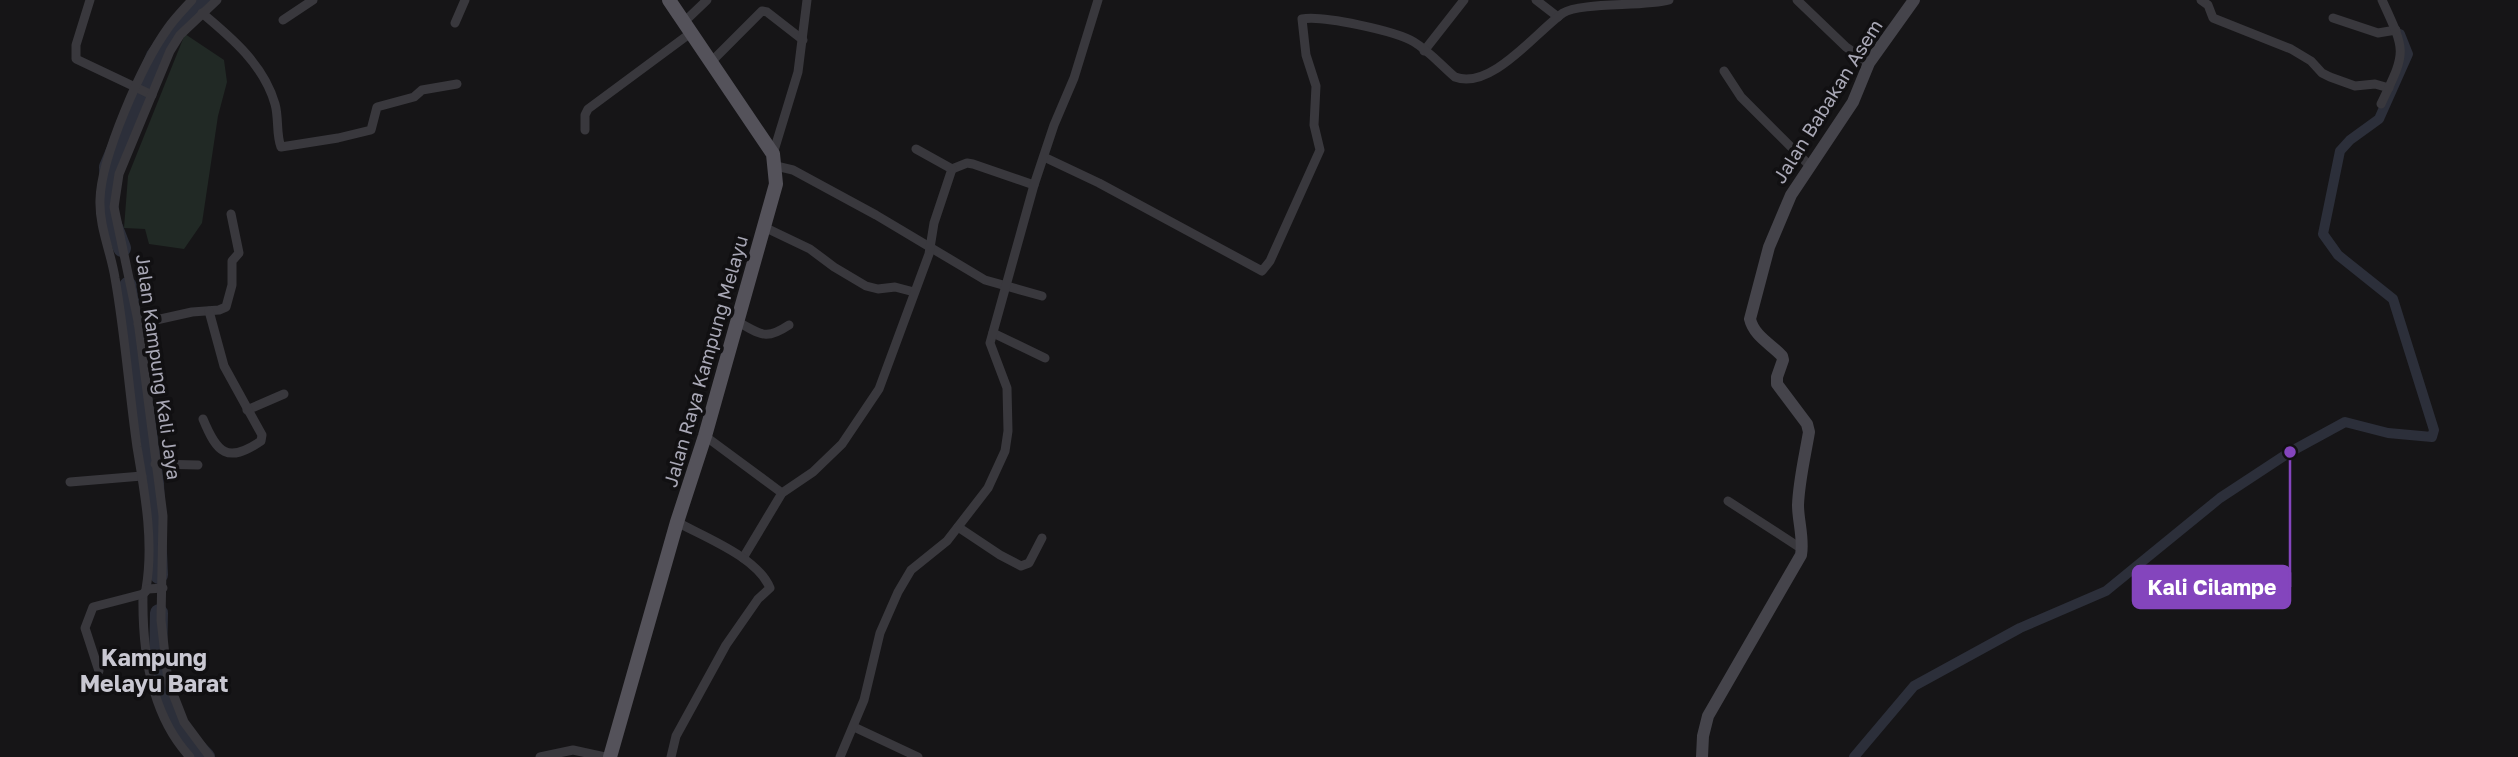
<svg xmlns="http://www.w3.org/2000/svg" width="2518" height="757" font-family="'Golos Text',sans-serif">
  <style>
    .green { fill: #212925 }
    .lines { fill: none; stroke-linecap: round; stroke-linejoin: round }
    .canal { stroke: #2c2f3a; stroke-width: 10 }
    .river { stroke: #2c2f3a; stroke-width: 18 }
    .street { stroke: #39383d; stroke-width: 9 }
    .secondary { stroke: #45444b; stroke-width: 12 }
    .primary { stroke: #54525a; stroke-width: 14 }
    .labels { text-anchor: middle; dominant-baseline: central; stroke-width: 7; stroke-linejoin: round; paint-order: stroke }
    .street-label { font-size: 19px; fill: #a9a8b6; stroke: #111012 }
    .quarter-label { font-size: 23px; font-weight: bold; fill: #c9c8d2; stroke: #111012 }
    .leader { fill: none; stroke: #8445bd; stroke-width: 2.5 }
    .callout-dot { fill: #8445bd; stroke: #111012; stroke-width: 2.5 }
    .callout { fill: #8445bd; stroke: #8445bd; stroke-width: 2.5 }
    .callout-label { font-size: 21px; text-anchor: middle; font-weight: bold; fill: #fff }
  </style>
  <rect width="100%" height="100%" fill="#161517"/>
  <path class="green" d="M185,34L224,60L227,82L218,116L202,223L184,249L149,244L145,229L124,228L128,176Z"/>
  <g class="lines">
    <path class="canal" d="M1854,757L1914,686L2020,628L2106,591L2220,498L2290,452L2345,422L2388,433L2432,437L2434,430L2393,299L2338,255L2323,234L2340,151L2350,140L2379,119L2408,54L2400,34"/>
    <g class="river">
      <path d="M122,248L110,217L108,167L155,56L181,20L203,0"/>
      <path d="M128,286L155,484L159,575"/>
      <path d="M159,613L158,662L179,729L206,757"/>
    </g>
    <g class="street">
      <path d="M90,0L76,45V59L152,95"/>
      <path d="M1536,0L1558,17"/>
      <path d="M1797,0L1846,47L1869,63"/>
      <path d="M2201,0L2208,5L2213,18L2291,49L2311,61L2322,73L2330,77L2355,86L2375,84L2389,88"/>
      <path d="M202,13C232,38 264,65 275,104C279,118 276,135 281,147L338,138L371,130L377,107L414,97L422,90L457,84"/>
      <path d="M2333,18L2378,33L2396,30"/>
      <path d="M283,20L313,0"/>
      <path d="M684,22L707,0"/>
      <path d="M455,23L465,0"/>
      <path d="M1424,51L1464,0"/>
      <path d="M712,61L762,11L767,12L803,40"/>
      <path d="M1724,71L1741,97L1810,166"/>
      <path d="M2381,104C2406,51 2407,54 2382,0"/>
      <path d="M585,130V115L588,109L692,32"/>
      <path d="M773,154L798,72L807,0"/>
      <path d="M1044,157L1099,183L1262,271L1270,261L1320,150L1314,125L1316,86L1306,55L1302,19C1322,15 1396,31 1414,42C1429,51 1442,66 1455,77C1491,91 1537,31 1563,13C1580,2 1645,7 1669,0"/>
      <path d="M776,166L793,170L876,215L985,280L1042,296"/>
      <path d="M952,169L967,163L973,164L1034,185"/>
      <path d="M764,227L810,249L834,267L866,286L878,289L895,287L914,292"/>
      <path d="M738,322C761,334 765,341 789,325"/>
      <path d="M138,324L192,312L219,310L226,307L232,285V261L239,253L231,214"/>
      <path d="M993,333L1045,358"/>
      <path d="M247,410L284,394"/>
      <path d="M203,419C217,453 227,464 261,441L262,435L224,366L209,311"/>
      <path d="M705,436L782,493"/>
      <path d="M155,464L198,465"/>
      <path d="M70,482L142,476"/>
      <path d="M1728,501L1802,549"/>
      <path d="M958,527L1000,555L1021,566L1029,563L1042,538"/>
      <path d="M743,558L782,493L813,472L842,444L879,389L929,254L934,223L952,169L916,149"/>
      <path d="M146,589C154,542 145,494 137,447C129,391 125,334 115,278C111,252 99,227 100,200C101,157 142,64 168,28C175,18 184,9 192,0"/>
      <path d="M143,594C142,651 150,714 190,757"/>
      <path d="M99,671L85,628L93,607L143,594L148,589L163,588"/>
      <path d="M854,727L918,757"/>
      <path d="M210,757L184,722L168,681L161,620L163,516L138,321L114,207L119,174L170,51L180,35L217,0"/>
      <path d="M540,757L573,750L605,757"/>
      <path d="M671,757L676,736L726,645L758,599L770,588C757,557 706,538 677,522"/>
      <path d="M840,757L864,700L880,633L898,592L911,570L947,541L988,488L1005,451L1008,431L1007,388L990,343L1034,185L1054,125L1074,78L1098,0"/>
    </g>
    <path class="secondary" d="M1702,757L1703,736L1708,716L1801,555C1804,539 1798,521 1798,505C1799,480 1805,456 1809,432L1807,424L1777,384V377L1783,360L1782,356C1771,344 1754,336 1750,319L1769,247L1791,195L1853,102L1869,63L1914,0"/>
    <path class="primary" d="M610,757L677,522L705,436L776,184L773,154L669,0"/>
  </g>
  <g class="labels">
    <g class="street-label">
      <text transform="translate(1827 101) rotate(-58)">Jalan Babakan Asem</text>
      <text transform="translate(705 361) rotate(-74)">Jalan Raya Kampung Melayu</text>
      <text transform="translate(159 367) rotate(82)">Jalan Kampung Kali Jaya</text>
    </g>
    <g class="quarter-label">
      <text x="154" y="657">Kampung<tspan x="154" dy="26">Melayu Barat</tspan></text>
    </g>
  </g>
  <path class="leader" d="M2290 452L2290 587"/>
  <circle class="callout-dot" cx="2290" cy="452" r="7"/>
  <rect class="callout" x="2133" y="566" width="157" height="42" rx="7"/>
  <g class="callout-label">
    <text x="2212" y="595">Kali Cilampe</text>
  </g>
</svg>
